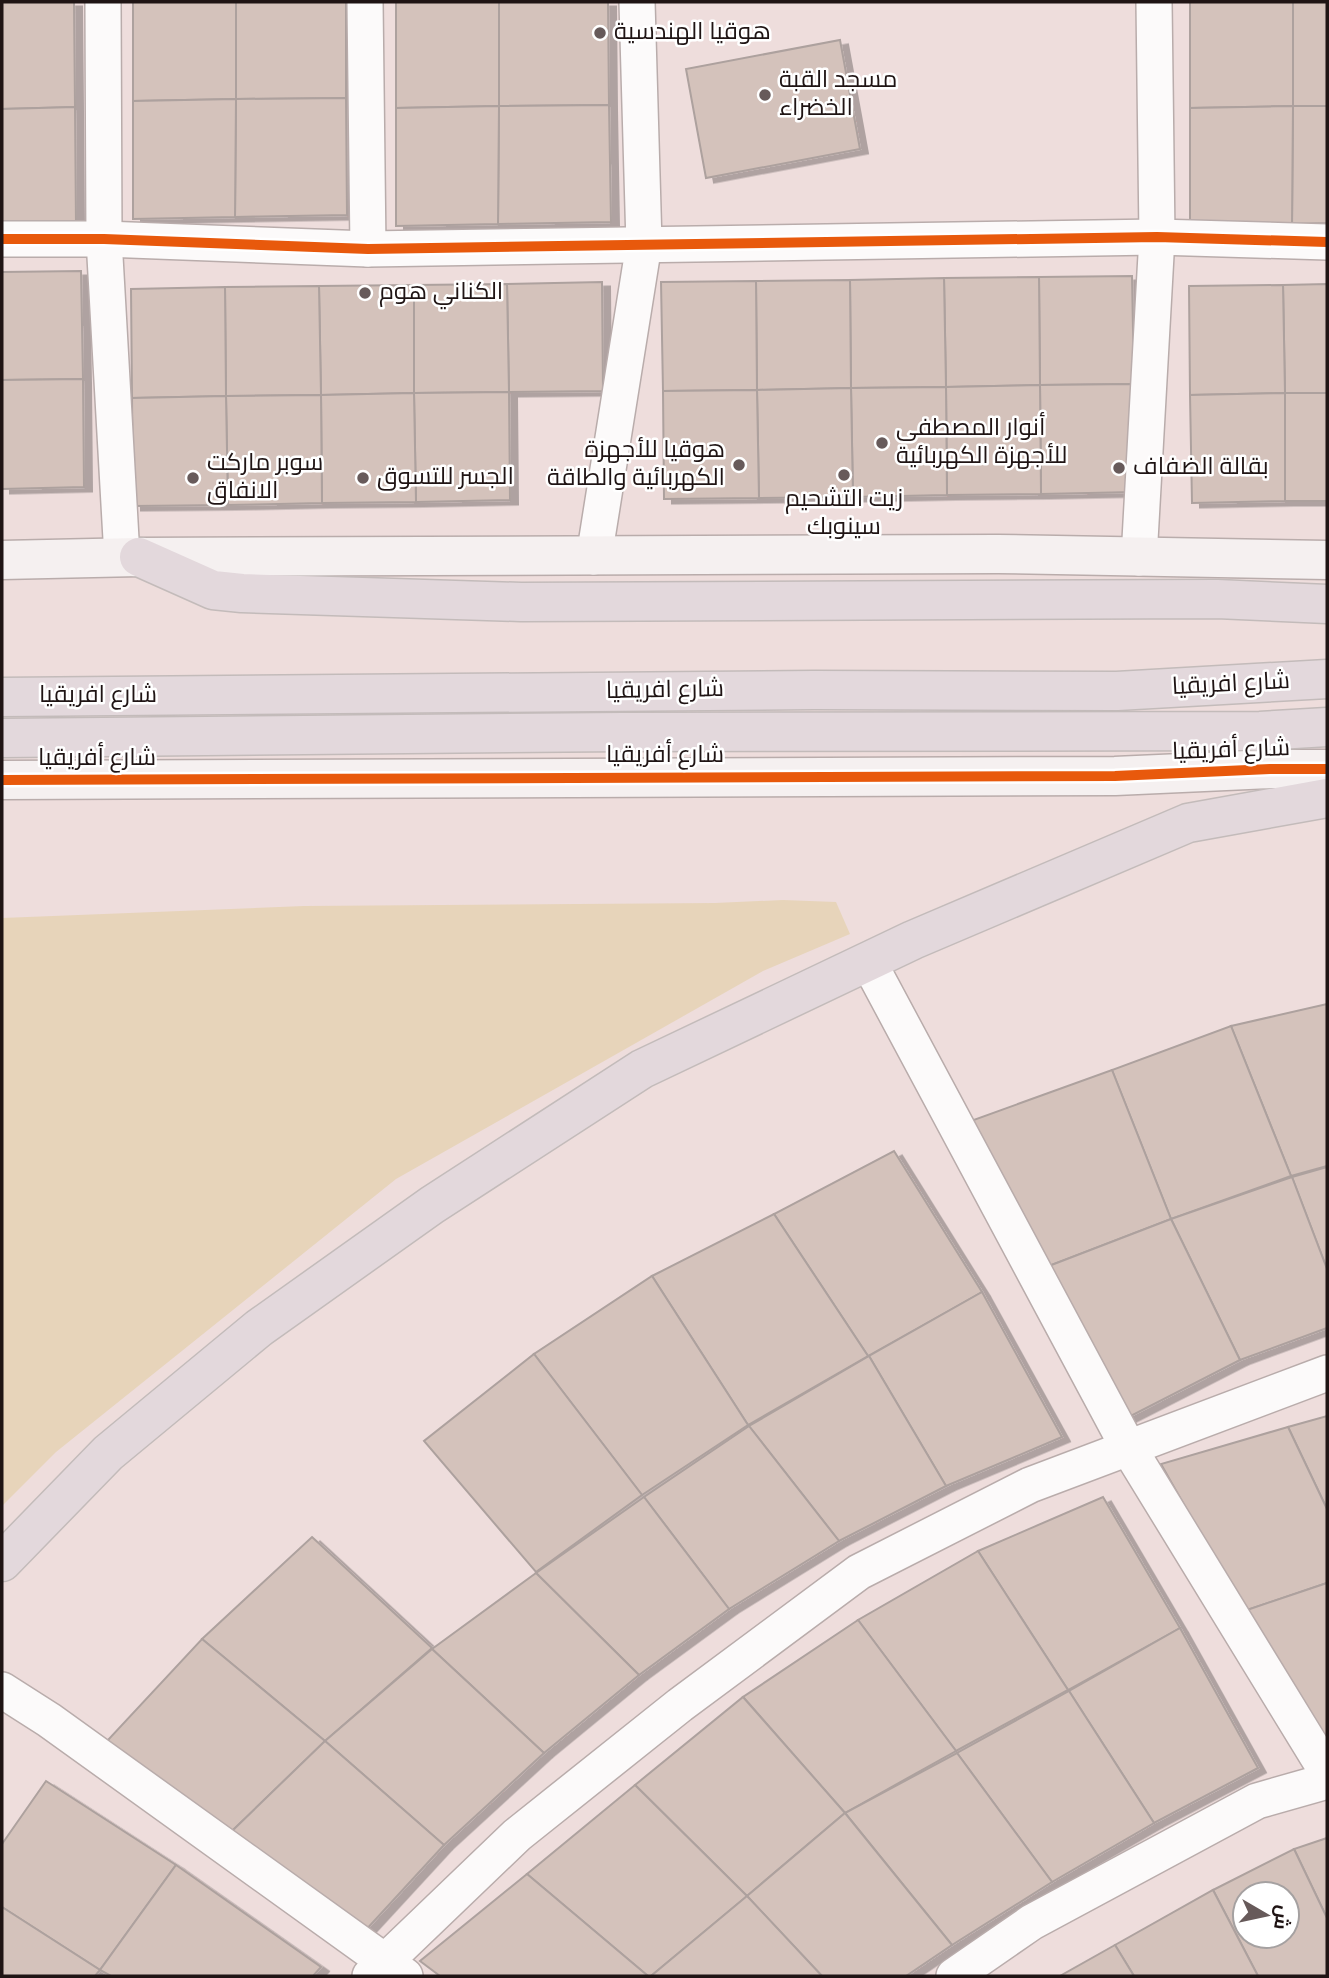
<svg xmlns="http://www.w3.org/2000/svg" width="1329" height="1978" font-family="Overpass,Cairo,sans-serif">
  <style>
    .green { fill: #e7d4ba }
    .building { fill: #d4c2bb; stroke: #ada19e; stroke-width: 2; fill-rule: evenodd; filter: url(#shadow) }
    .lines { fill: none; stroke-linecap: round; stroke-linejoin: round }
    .street-casing { stroke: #b9acab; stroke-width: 38 }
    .secondary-casing { stroke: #b9acab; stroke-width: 41 }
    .highway-casing { stroke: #c3bbba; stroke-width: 41 }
    .street { stroke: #fcfafa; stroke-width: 35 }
    .secondary { stroke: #f5f0f0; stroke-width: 38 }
    .highway { stroke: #e3d8dc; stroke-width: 38 }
    .cycleway-casing { stroke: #fff; stroke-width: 15 }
    .cycleway { stroke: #e8590c; stroke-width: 10 }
    .poi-dot { fill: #675a5a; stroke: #fff; stroke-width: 2.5 }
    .labels { text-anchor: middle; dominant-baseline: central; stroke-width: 5; stroke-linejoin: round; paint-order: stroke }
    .poi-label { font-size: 24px; fill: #1f1414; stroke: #fff; text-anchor: start }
    .street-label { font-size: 24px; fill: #1f1414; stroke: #fff }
  </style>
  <defs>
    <filter id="shadow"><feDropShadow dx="8" dy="4.5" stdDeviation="0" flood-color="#0004"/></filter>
  </defs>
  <rect width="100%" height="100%" fill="#eedddc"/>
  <path class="green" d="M783,900L836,902L850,934L763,971L396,1179L56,1452L2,1506V918L304,906L715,903Z"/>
  <g class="building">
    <path d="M2,2H74L75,107L2,109Z"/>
    <path d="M133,2H236V99L133,101Z"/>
    <path d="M236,2H346V98L236,99Z"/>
    <path d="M396,2H499V106L396,108Z"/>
    <path d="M499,2H608L609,105L499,106Z"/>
    <path d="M1190,2H1293V106L1190,108Z"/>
    <rect x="1293" y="2" width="34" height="104"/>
    <path d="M840,40L860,149L706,178L686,69Z"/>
    <path d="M346,98L347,215L235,217L236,99Z"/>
    <path d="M236,99L235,217L133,219V101Z"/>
    <path d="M609,105L611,222L498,224L499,106Z"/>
    <path d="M499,106L498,224L396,226V108Z"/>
    <path d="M1293,106H1327V223L1292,224Z"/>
    <path d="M1293,106L1292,224L1190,226V108Z"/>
    <path d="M75,107L76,225L2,226V109Z"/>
    <path d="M81,271L83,379L2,380V272Z"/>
    <path d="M1132,276L1134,384L1040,385L1039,277Z"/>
    <path d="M1039,277L1040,385L946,387L944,278Z"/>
    <path d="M944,278L946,387L851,388L850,280Z"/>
    <path d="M850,280L851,388L757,390L756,281Z"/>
    <path d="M756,281L757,390L663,391L661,282Z"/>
    <path d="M602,282L603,391L509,392L507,284Z"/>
    <path d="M507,284L509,392L414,393V285Z"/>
    <path d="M1327,284V393H1285L1283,285Z"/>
    <path d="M414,285V393L321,395L319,286Z"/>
    <path d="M1283,285L1285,393L1190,395L1189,286Z"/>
    <path d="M319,286L321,395L226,396L225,287Z"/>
    <path d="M225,287L226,396L132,398L131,289Z"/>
    <path d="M83,379L84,487L2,489V380Z"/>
    <path d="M1134,384L1135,492L1041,494L1040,385Z"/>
    <path d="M1040,385L1041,494L947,495L946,387Z"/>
    <path d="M946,387L947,495L853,497L851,388Z"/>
    <path d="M851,388L853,497L759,498L757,390Z"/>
    <path d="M757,390L759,498L664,499L663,391Z"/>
    <path d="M509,392L510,500L416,502L414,393Z"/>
    <path d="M414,393L416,502L322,503L321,395Z"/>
    <rect x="1285" y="393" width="42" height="108"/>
    <path d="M1285,393V501L1192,503L1190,395Z"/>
    <path d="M321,395L322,503L228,505L226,396Z"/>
    <path d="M226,396L228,505L133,506L132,398Z"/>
    <path d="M1327,1004V1166L1291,1176L1231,1026Z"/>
    <path d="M1231,1026L1291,1176L1171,1219L1112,1070Z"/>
    <path d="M1112,1070L1171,1219L1041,1269L957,1126Z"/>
    <path d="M894,1151L982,1292L868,1356L774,1214Z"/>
    <path d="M1327,1167V1269L1292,1177Z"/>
    <path d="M1292,1177L1327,1269V1328L1240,1360L1171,1219Z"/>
    <path d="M774,1214L868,1356L748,1425L652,1276Z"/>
    <path d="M1171,1219L1240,1360L1119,1422L1041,1269Z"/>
    <path d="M652,1276L748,1425L642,1495L534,1354Z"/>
    <path d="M982,1292L1062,1437L946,1486L869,1356Z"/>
    <path d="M534,1354L642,1495L536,1572L424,1441Z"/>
    <path d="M869,1356L946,1486L839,1541L749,1426Z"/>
    <path d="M1327,1416V1509L1288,1427Z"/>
    <path d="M749,1426L839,1541L729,1609L644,1497Z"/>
    <path d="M1288,1427L1327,1509V1583L1244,1611L1161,1464Z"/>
    <path d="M644,1497L729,1609L639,1675L536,1573Z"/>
    <path d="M1103,1497L1180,1628L1068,1690L978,1551Z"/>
    <path d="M312,1537L432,1648L325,1741L202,1639Z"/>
    <path d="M978,1551L1068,1690L956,1751L858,1620Z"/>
    <path d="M536,1573L639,1675L544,1753L432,1649Z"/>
    <path d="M1327,1583V1758L1244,1611Z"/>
    <path d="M858,1620L956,1751L845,1813L743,1697Z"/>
    <path d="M1180,1628L1258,1768L1154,1823L1069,1691Z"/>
    <path d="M202,1639L325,1741L231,1832L107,1741Z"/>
    <path d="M432,1649L544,1753L444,1845L325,1741Z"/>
    <path d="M1069,1691L1154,1823L1052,1882L957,1753Z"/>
    <path d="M743,1697L845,1813L747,1896L635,1785Z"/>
    <path d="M325,1741L444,1845L364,1932L231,1832Z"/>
    <path d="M957,1753L1052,1882L952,1945L845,1813Z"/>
    <path d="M46,1781L176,1865L100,1970L2,1907V1844Z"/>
    <path d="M635,1785L747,1896L651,1976H648L527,1874Z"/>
    <path d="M845,1813L952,1945L906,1976H822L747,1896Z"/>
    <path d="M1327,1838V1918L1294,1849Z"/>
    <path d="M1294,1849L1327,1918V1976H1258L1213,1890ZM1245,1894H1287V1936H1245Z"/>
    <path d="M176,1865L321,1967L313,1976H111L100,1970Z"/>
    <path d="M527,1874L648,1976H440L420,1961Z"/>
    <path d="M1213,1890L1258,1976H1134L1115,1945Z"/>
    <path d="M747,1896L822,1976H651Z"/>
    <path d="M2,1907L100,1970L95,1976H2Z"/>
    <path d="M1115,1945L1134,1976H1060Z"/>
  </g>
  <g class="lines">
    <defs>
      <g id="street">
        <path d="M103,2L104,239L122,557"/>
        <path d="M365,2L368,249"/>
        <path d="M2,239H104L368,249L1157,237L1327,242"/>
        <path d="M594,557L644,244L637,2"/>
        <path d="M1139,558L1157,237L1154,2"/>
        <path d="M868,961L1128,1447L1327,1772"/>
        <path d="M2,1690L49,1720L405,1976"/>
        <path d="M370,1976L517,1835L680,1705L859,1572L1030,1485L1327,1373"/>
        <path d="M954,1976L1032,1922L1257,1801L1327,1781"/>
      </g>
      <g id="secondary">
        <path d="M2,560L139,557L998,554L1327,560"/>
        <path d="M2,780L1115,776L1270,769H1327"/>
      </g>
      <g id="highway">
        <path d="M139,557L213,590L242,593L521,602L1217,599L1327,604"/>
        <path d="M2,697L814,690L1117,691L1327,679"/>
        <path d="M2,738L623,732L1260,731L1327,727"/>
        <path d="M2,1562L108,1453L259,1328L432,1205L642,1069L913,940L1188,823L1327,798"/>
      </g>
    </defs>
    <use href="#street" class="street-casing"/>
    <use href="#secondary" class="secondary-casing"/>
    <use href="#highway" class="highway-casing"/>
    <use href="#street" class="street"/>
    <use href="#secondary" class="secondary"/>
    <use href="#highway" class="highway"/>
    <defs>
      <g id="cycleway">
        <path d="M2,239H104L368,249L1157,237L1327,242"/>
        <path d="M2,780L1115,776L1270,769H1327"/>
      </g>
    </defs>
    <use href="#cycleway" class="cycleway-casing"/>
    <use href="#cycleway" class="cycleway"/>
  </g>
  <g class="poi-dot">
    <circle cx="600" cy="33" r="7"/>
    <circle cx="765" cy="95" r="7"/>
    <circle cx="365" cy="293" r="7"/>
    <circle cx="882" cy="443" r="7"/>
    <circle cx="739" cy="465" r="7"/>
    <circle cx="1119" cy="468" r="7"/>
    <circle cx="844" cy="475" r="7"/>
    <circle cx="193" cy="478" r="7"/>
    <circle cx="363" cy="478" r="7"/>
  </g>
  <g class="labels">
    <g class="poi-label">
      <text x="614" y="33">هوقيا الهندسية</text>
      <text x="779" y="81">مسجد القبة<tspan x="779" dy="28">الخضراء</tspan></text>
      <text x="379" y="293">الكناني هوم</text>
      <text x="896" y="429">أنوار المصطفى<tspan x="896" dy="28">للأجهزة الكهربائية</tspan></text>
      <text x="725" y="451" text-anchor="end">هوقيا للأجهزة<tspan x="725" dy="28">الكهربائية والطاقة</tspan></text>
      <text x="207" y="464">سوبر ماركت<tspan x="207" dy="28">الانفاق</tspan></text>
      <text x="1133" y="468">بقالة الضفاف</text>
      <text x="377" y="478">الجسر للتسوق</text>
      <text x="844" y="500" text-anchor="middle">زيت التشحيم<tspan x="844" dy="28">سينوبك</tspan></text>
    </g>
    <g class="street-label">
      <text transform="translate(1231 685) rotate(-3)">شارع افريقيا</text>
      <text transform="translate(665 691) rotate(-1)">شارع افريقيا</text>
      <text x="98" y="696">شارع افريقيا</text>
      <text transform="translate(1231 751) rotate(-2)">شارع أفريقيا</text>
      <text x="665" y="756">شارع أفريقيا</text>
      <text x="97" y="759">شارع أفريقيا</text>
    </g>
  </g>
  <rect width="1329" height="1978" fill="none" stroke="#1f1414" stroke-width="7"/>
  <g transform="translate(1266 1915) rotate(99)"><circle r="33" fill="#ffffff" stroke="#a5a1a1" stroke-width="2"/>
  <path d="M0-5L12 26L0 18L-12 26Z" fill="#675a5a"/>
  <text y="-10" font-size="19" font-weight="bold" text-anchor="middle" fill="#1f1414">ش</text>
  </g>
</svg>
